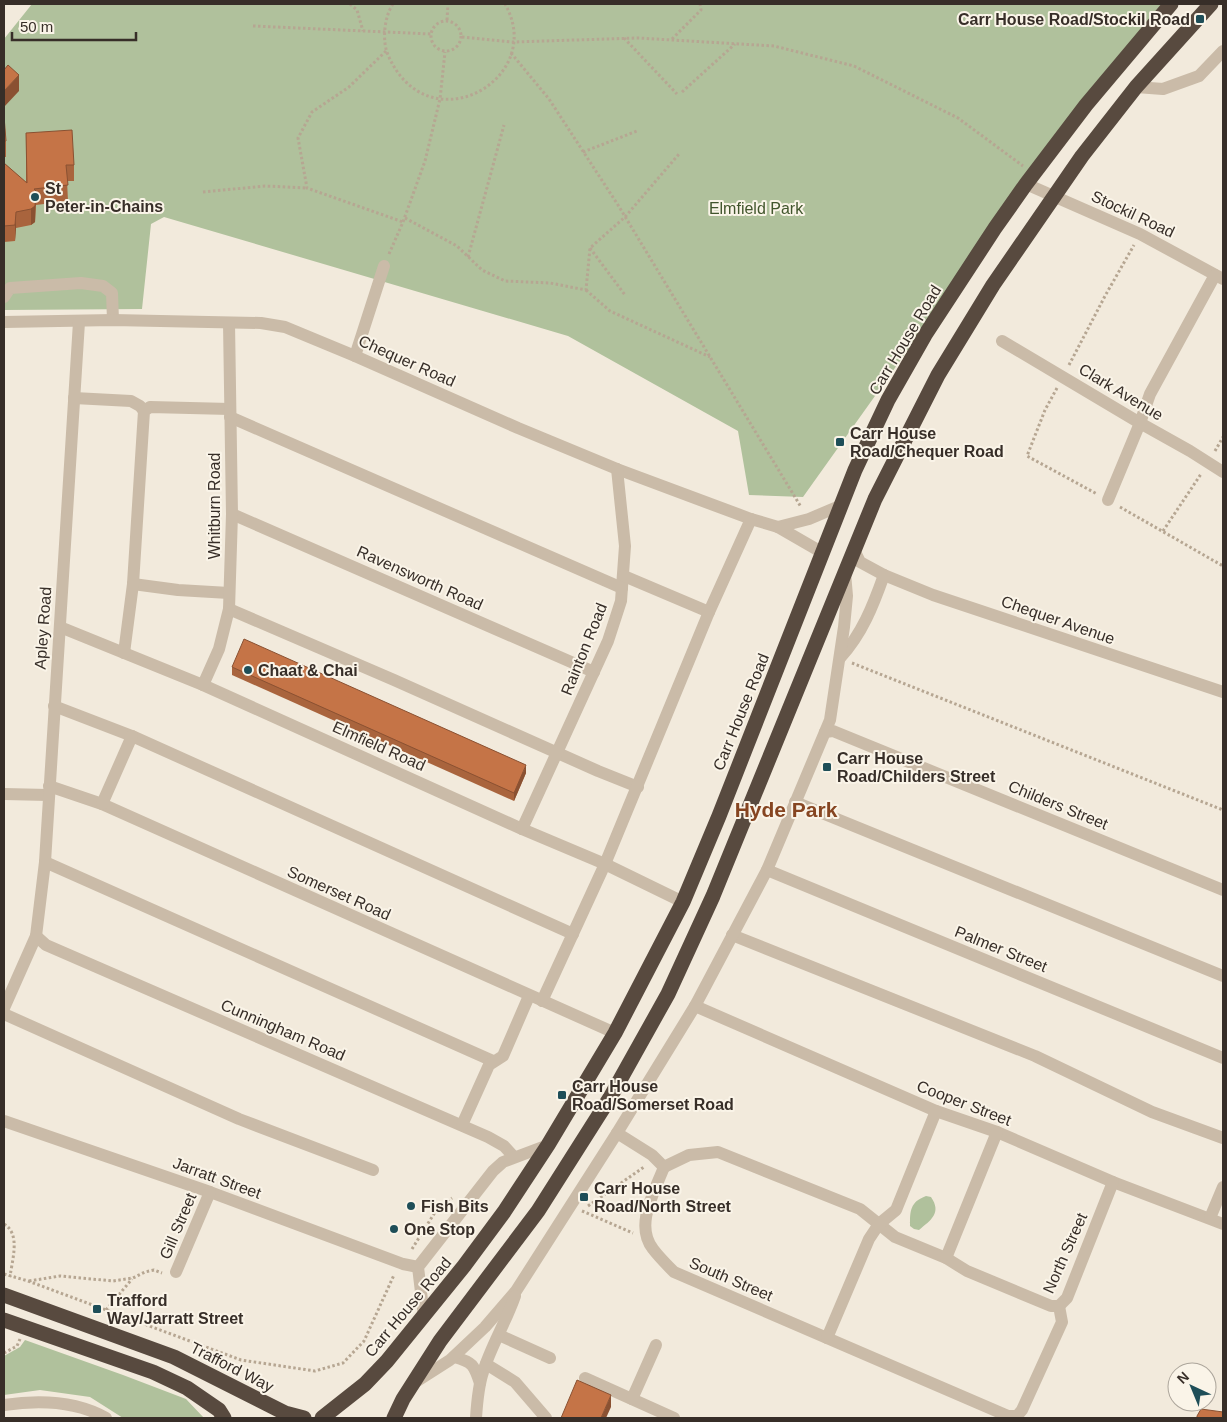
<svg xmlns="http://www.w3.org/2000/svg" width="1227" height="1422" font-family="Helvetica,sans-serif">
  <style>
    .green { fill: #b0c19c }
    .lines { fill: none; stroke-linecap: round; stroke-linejoin: round }
    .path { stroke: #b6a692; stroke-width: 3; stroke-dasharray: 2.5 2.5; stroke-linecap: butt }
    .minor { stroke: #cabba8; stroke-width: 12 }
    .highway { stroke: #584a3f; stroke-width: 15 }
    .wall { fill: #a9643d }
    .shaded-wall { fill: #8a5132 }
    .building { fill: #c57447; stroke: #8a5132 }
    .poi-dot { fill: #1e4e58; stroke: #faf4e8; stroke-width: 2 }
    .labels { text-anchor: middle; dominant-baseline: central; stroke-width: 4; stroke-linejoin: round; paint-order: stroke }
    .poi-label { font-size: 16px; font-weight: bold; fill: #372e28; stroke: #faf4e8; text-anchor: start }
    .park-label { font-size: 16px; fill: #41552c; stroke: #faf4e8 }
    .street-label { font-size: 16px; fill: #372e28; stroke: #faf4e8 }
    .district-label { font-size: 21px; font-weight: bold; fill: #864521; stroke: #faf4e8 }
  </style>
  <rect width="100%" height="100%" fill="#f2eadc"/>
  <g class="green">
    <path d="M32,4H1171L1026,184L803,497L749,495L738,431L568,336L164,217L151,224L142,309L4,310V39Z"/>
    <path d="M926,1196L931,1197C942,1213 931,1220 919,1230L914,1229L910,1226C910,1211 910,1202 926,1196Z"/>
    <path d="M25,1340L123,1375L186,1399L204,1418H123L90,1397L40,1390L4,1395V1356L20,1347Z"/>
  </g>
  <g class="lines">
    <g class="path">
      <path d="M350,4L357,10L363,31"/>
      <path d="M393,4C384,17 382,41 388,55C428,147 548,79 505,4"/>
      <path d="M447,20L448,4"/>
      <circle cx="446" cy="36" r="15"/>
      <path d="M253,26L431,34"/>
      <path d="M462,37L513,42L638,38L774,46L854,66L958,118L1023,166"/>
      <path d="M624,38L677,94"/>
      <path d="M672,39L701,10L700,4"/>
      <path d="M386,51L349,87L312,112L298,138L307,188L403,222"/>
      <path d="M511,53L549,99L618,205L801,507"/>
      <path d="M682,92L735,44"/>
      <path d="M583,152L637,131"/>
      <path d="M203,192L265,186L307,188"/>
      <path d="M405,218L457,246L482,270L505,281L550,283L586,290L590,248L625,217L679,154"/>
      <path d="M590,248L625,295"/>
      <path d="M389,254L403,222L425,161L440,99L445,52"/>
      <path d="M468,257L504,125"/>
      <path d="M586,290L610,311L710,357"/>
      <path d="M1069,365L1105,296L1134,245"/>
      <path d="M1057,388L1045,410L1027,456L1097,494"/>
      <path d="M1215,451L1223,437"/>
      <path d="M1120,507L1223,566"/>
      <path d="M1163,531L1201,474"/>
      <path d="M852,663L1223,810"/>
      <path d="M588,1206L644,1167"/>
      <path d="M582,1211L633,1233"/>
      <path d="M4,1224C21,1234 12,1260 10,1277"/>
      <path d="M412,1249L437,1209L452,1198"/>
      <path d="M4,1274L28,1281L241,1360L315,1371L343,1363L364,1341L394,1275"/>
      <path d="M29,1281L60,1276L113,1281L133,1278L145,1272L154,1270L162,1273"/>
      <path d="M106,1310L132,1279"/>
      <path d="M4,1353L17,1346L20,1339"/>
    </g>
    <g class="minor">
      <path d="M1136,87L1163,89L1199,76L1223,51"/>
      <path d="M1026,184L1140,234L1223,279"/>
      <path d="M4,297L10,288L81,283L103,286L112,293L113,320"/>
      <path d="M4,322L113,320L261,323L285,327L355,356L518,428L617,469L751,519L778,527L823,553"/>
      <path d="M1002,341L1140,423L1190,451L1223,472"/>
      <path d="M355,356L384,266"/>
      <path d="M74,398L131,401L140,406L144,411"/>
      <path d="M230,417L622,588"/>
      <path d="M1108,500L1140,423L1150,394L1215,275"/>
      <path d="M232,514L594,672"/>
      <path d="M778,527L809,519L842,505"/>
      <path d="M854,550L860,562L884,575L933,595L1223,692"/>
      <path d="M133,584L178,590L229,593"/>
      <path d="M229,609L394,680L598,771L638,787"/>
      <path d="M709,612L751,519"/>
      <path d="M60,627L203,685L522,829L605,864L683,902"/>
      <path d="M124,653L133,584L144,411L150,407L230,409"/>
      <path d="M840,658C862,634 873,606 884,575"/>
      <path d="M203,685L219,649L229,609L232,514L229,323"/>
      <path d="M54,706L132,736L573,934"/>
      <path d="M825,732L833,731L1223,890"/>
      <path d="M49,786L102,804L615,1033"/>
      <path d="M4,794L48,795"/>
      <path d="M795,802L1223,976"/>
      <path d="M102,804L132,736"/>
      <path d="M522,829L608,641L621,601L625,546L617,469"/>
      <path d="M45,862L493,1061"/>
      <path d="M767,870L1223,1058"/>
      <path d="M732,935L1035,1056L1152,1112L1223,1138"/>
      <path d="M36,936L46,945L488,1137L504,1146L514,1157"/>
      <path d="M542,1001L605,864L709,612L624,576"/>
      <path d="M695,1006L936,1111L997,1132L1113,1182L1223,1224"/>
      <path d="M4,1008L36,936L45,862L79,322"/>
      <path d="M4,1014L239,1119L373,1170"/>
      <path d="M4,1121L210,1192L403,1264L418,1267"/>
      <path d="M462,1125L489,1065L503,1056L529,996"/>
      <path d="M617,1133L652,1155L664,1167"/>
      <path d="M664,1167C655,1191 634,1225 653,1249C659,1257 667,1265 674,1272L1008,1416H1017L1022,1410L1062,1322L1059,1306"/>
      <path d="M664,1167L689,1155L718,1152L860,1209L895,1237L946,1258L967,1271L1051,1306H1059L1067,1298L1113,1182"/>
      <path d="M1210,1218L1223,1187"/>
      <path d="M946,1258L997,1132"/>
      <path d="M176,1272L210,1192"/>
      <path d="M424,1317L418,1267L493,1171L503,1162L548,1145"/>
      <path d="M499,1335L550,1358"/>
      <path d="M827,1338L869,1239L879,1224L896,1210L936,1111"/>
      <path d="M454,1357C473,1362 474,1365 480,1383"/>
      <path d="M486,1364L515,1382L546,1418"/>
      <path d="M585,1378L674,1418"/>
      <path d="M414,1383L450,1360L485,1327L516,1291L617,1133L695,1006L767,870L830,720L844,627L847,596L845,573"/>
      <path d="M632,1399L656,1345"/>
      <path d="M4,1405C38,1400 74,1400 106,1418"/>
      <path d="M476,1418C477,1403 478,1387 483,1372C491,1346 506,1322 515,1296"/>
    </g>
    <g class="highway">
      <path d="M4,1295L174,1357L285,1413L304,1418"/>
      <path d="M4,1320L153,1372L187,1388L219,1410L224,1418"/>
      <path d="M322,1418L365,1384L387,1361L464,1266L504,1212L548,1145L615,1033L683,902L719,816L855,470L888,400L925,335L995,228L1026,184L1086,105L1171,4"/>
      <path d="M394,1418L403,1399L440,1341L538,1211L611,1096L668,994L713,896L875,499L938,375L993,285L1082,156L1136,87L1211,4"/>
    </g>
  </g>
  <g class="wall">
    <path d="M4,116L6,141V157H4Z"/>
    <path d="M26,133L74,165V181H67L68,201L36,205L35,222L31,225L16,228L15,241L4,242V163L26,183Z"/>
    <path d="M232,667L526,773L514,801L232,675Z"/>
  </g>
  <g class="shaded-wall">
    <path d="M19,75V91L4,107V91Z"/>
    <path d="M36,191L35,222L31,225V209Z"/>
    <path d="M16,212V228L15,241V225Z"/>
    <path d="M526,765V773L514,801V793Z"/>
    <path d="M611,1395V1407L606,1418H601Z"/>
  </g>
  <g class="building">
    <path d="M8,65L19,75L4,91V70Z"/>
    <path d="M4,116L6,141H4Z"/>
    <path d="M72,130L74,165H66L68,185L34,189L36,191L35,206L31,209L16,212L15,225L4,226V163L27,183L26,133Z"/>
    <path d="M244,639L526,765L514,793L232,667Z"/>
    <path d="M577,1380L611,1395L601,1418H561Z"/>
    <path d="M1201,1409L1223,1412V1418H1197V1416Z"/>
  </g>
  <g class="poi-dot">
    <rect x="1195" y="14" width="10" height="10" rx="2.5"/>
    <circle cx="35" cy="197" r="5"/>
    <rect x="835" y="437" width="10" height="10" rx="2.5"/>
    <circle cx="248" cy="670" r="5"/>
    <rect x="822" y="762" width="10" height="10" rx="2.5"/>
    <rect x="557" y="1090" width="10" height="10" rx="2.5"/>
    <rect x="579" y="1192" width="10" height="10" rx="2.5"/>
    <circle cx="411" cy="1206" r="5"/>
    <circle cx="394" cy="1229" r="5"/>
    <rect x="92" y="1304" width="10" height="10" rx="2.5"/>
  </g>
  <g class="labels">
    <g class="poi-label">
      <text x="1190" y="19" text-anchor="end">Carr House Road/Stockil Road</text>
      <text x="45" y="188">St<tspan x="45" dy="18">Peter-in-Chains</tspan></text>
      <text x="850" y="433">Carr House<tspan x="850" dy="18">Road/Chequer Road</tspan></text>
      <text x="258" y="670">Chaat &amp; Chai</text>
      <text x="837" y="758">Carr House<tspan x="837" dy="18">Road/Childers Street</tspan></text>
      <text x="572" y="1086">Carr House<tspan x="572" dy="18">Road/Somerset Road</tspan></text>
      <text x="594" y="1188">Carr House<tspan x="594" dy="18">Road/North Street</tspan></text>
      <text x="421" y="1206">Fish Bits</text>
      <text x="404" y="1229">One Stop</text>
      <text x="107" y="1300">Trafford<tspan x="107" dy="18">Way/Jarratt Street</tspan></text>
    </g>
    <g class="park-label">
      <text x="756" y="208">Elmfield Park</text>
    </g>
    <g class="street-label">
      <text transform="translate(1133 214) rotate(25)">Stockil Road</text>
      <text transform="translate(905 340) rotate(-59)">Carr House Road</text>
      <text transform="translate(407 361) rotate(24)">Chequer Road</text>
      <text transform="translate(1121 392) rotate(31)">Clark Avenue</text>
      <text transform="translate(214 506) rotate(-90)">Whitburn Road</text>
      <text transform="translate(420 578) rotate(24)">Ravensworth Road</text>
      <text transform="translate(1058 620) rotate(19)">Chequer Avenue</text>
      <text transform="translate(43 628) rotate(-86)">Apley Road</text>
      <text transform="translate(584 649) rotate(-68)">Rainton Road</text>
      <text transform="translate(741 712) rotate(-68)">Carr House Road</text>
      <text transform="translate(379 746) rotate(24)">Elmfield Road</text>
      <text transform="translate(1058 805) rotate(22)">Childers Street</text>
      <text transform="translate(339 893) rotate(24)">Somerset Road</text>
      <text transform="translate(1001 949) rotate(22)">Palmer Street</text>
      <text transform="translate(283 1030) rotate(23)">Cunningham Road</text>
      <text transform="translate(964 1103) rotate(21)">Cooper Street</text>
      <text transform="translate(217 1178) rotate(20)">Jarratt Street</text>
      <text transform="translate(178 1226) rotate(-67)">Gill Street</text>
      <text transform="translate(1065 1253) rotate(-66)">North Street</text>
      <text transform="translate(731 1279) rotate(23)">South Street</text>
      <text transform="translate(408 1307) rotate(-50)">Carr House Road</text>
      <text transform="translate(232 1367) rotate(27)">Trafford Way</text>
    </g>
    <g class="district-label">
      <text x="786" y="809">Hyde Park</text>
    </g>
  </g>
  <rect width="1227" height="1422" fill="none" stroke="#372e28" stroke-width="10"/>
  <g transform="translate(1192 1387) rotate(316)"><circle r="24" fill="#faf4e8" stroke="#aca59b"/>
  <path d="M0-4L9 19L0 12L-9 19Z" fill="#1e4e58"/>
  <text y="-8" font-size="14" font-weight="bold" text-anchor="middle" fill="#372e28">N</text>
  </g>
  <path d="M12 32v8h124v-8" fill="none" stroke="#372e28" stroke-width="2.5"/>
  <text x="20" y="32" font-size="15" fill="#372e28" stroke="#faf4e8" stroke-width="4" paint-order="stroke">50 m</text>
</svg>
